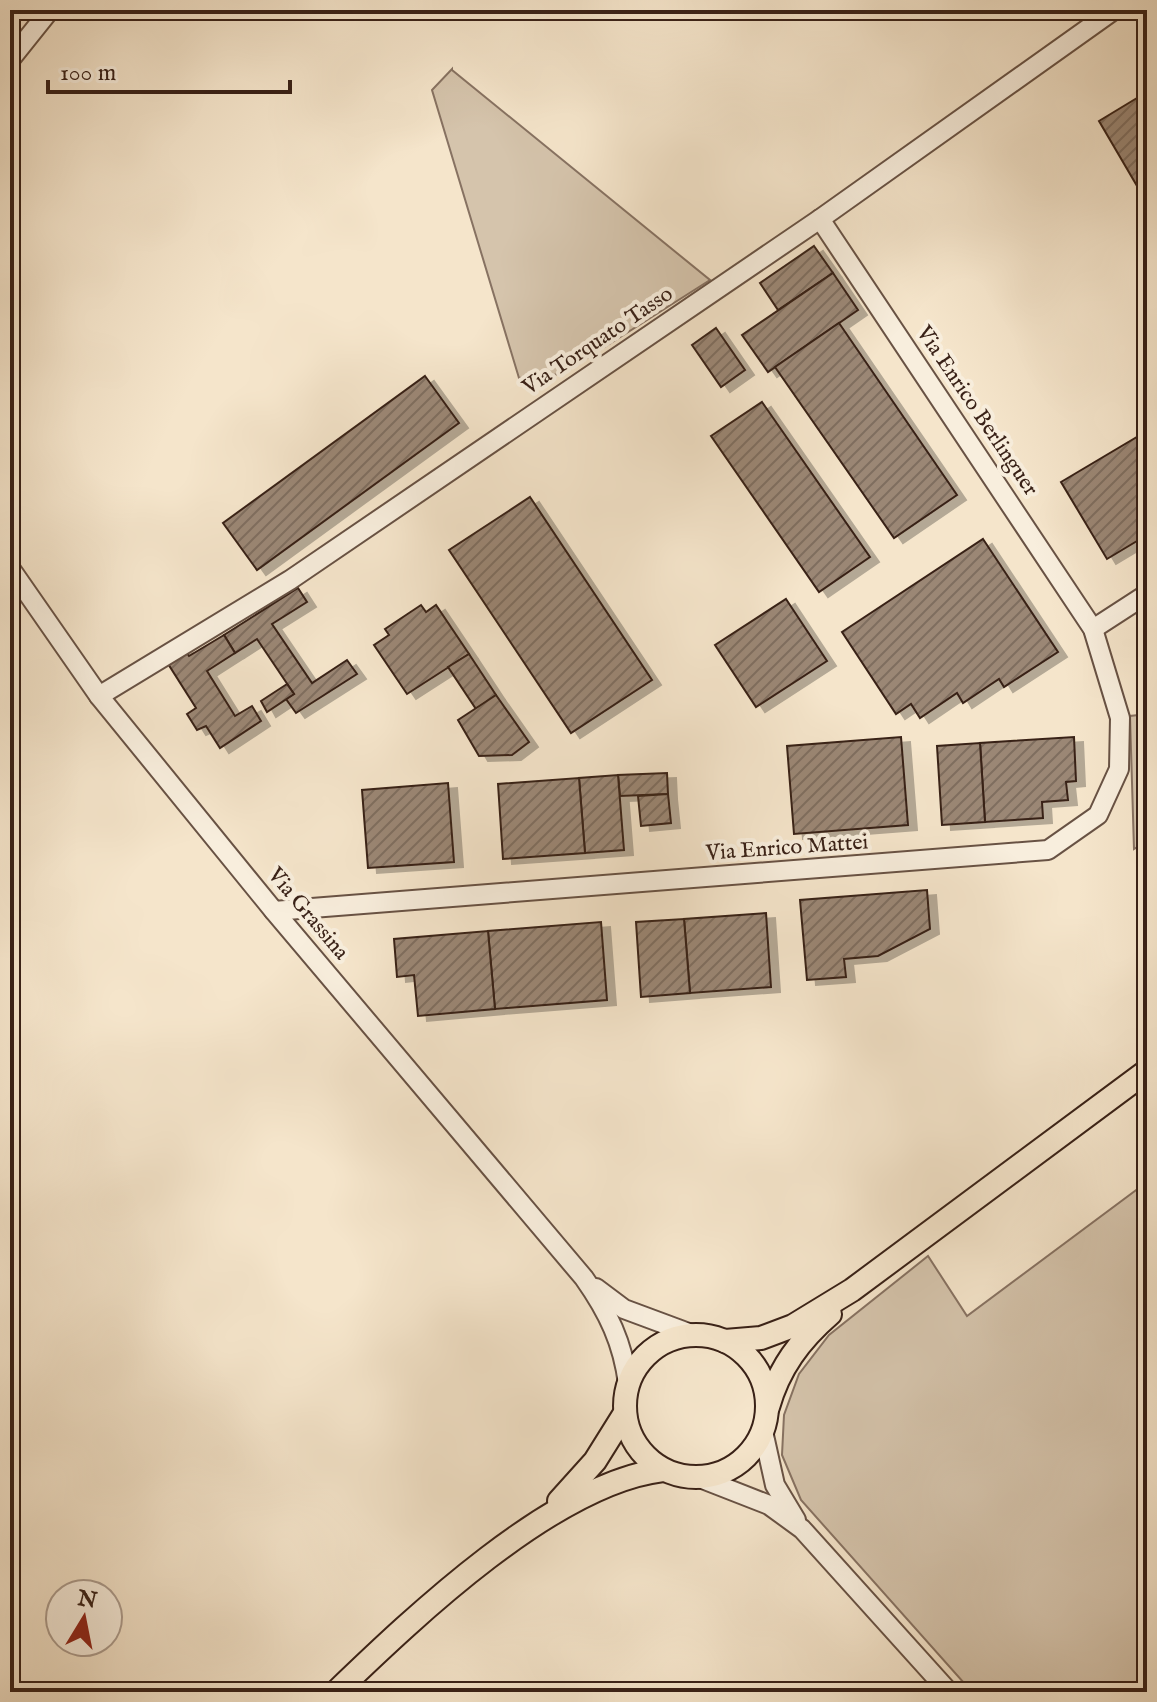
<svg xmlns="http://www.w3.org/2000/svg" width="1157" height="1702" font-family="'IM FELL English',serif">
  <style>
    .green { fill: #d5c4ac; stroke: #877262; stroke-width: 2 }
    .building { fill: url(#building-hatch); stroke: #392117; stroke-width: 2; filter: url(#shadow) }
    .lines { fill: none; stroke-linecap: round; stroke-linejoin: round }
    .minor-casing { stroke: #685244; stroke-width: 22 }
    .major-casing { stroke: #392117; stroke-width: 26 }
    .minor { stroke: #f8eedd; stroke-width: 18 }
    .major { stroke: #f5e5cb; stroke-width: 22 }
    .labels { text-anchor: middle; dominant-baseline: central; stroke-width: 8; stroke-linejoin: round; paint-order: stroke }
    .street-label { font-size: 22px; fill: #392117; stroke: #f8eedd }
  </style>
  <defs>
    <pattern id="building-hatch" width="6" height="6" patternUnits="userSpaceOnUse" patternTransform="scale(2)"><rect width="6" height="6" fill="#9b8775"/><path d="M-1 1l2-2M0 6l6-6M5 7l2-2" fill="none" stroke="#7f6e5f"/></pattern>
    <filter id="shadow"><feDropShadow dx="9" dy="5" stdDeviation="0" flood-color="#0004"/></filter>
  </defs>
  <rect width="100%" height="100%" fill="#f5e5cb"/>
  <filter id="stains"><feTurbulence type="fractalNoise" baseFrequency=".0025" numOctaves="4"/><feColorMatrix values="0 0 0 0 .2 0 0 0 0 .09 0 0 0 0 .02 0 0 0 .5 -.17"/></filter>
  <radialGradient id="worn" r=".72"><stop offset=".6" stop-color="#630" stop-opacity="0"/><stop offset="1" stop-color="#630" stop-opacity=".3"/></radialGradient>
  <g class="green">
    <path d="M452,69V70L710,280L562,374L519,378L432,90Z"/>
    <path d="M1147,714V841L1134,849L1130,716Z"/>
    <path d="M1147,1182V1692H972L801,1500L782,1455L784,1415L799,1374L829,1335L928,1256L967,1316Z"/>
  </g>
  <g class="building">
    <path d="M1147,92V203L1099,121Z"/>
    <path d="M814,246L833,273L778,310L760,283Z"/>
    <path d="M833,273L858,310L768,372L742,335Z"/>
    <path d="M839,323L957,495L894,538L775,367Z"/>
    <path d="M716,328L745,370L721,387L692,345Z"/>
    <path d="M425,376L459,423L257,570L223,523Z"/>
    <path d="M762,402L870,557L819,592L711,436Z"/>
    <path d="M1147,431V535L1107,559L1061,482Z"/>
    <path d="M530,497L652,680L571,733L449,550Z"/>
    <path d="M983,539L1058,652L1004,687L999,679L963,703L957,693L920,718L911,704L896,714L842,632Z"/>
    <path d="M298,588L307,602L272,624L312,683L347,660L357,674L296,713L286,699L294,694L257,639L235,653L224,635Z"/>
    <path d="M786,599L827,661L756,707L715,645Z"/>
    <path d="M421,605L426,612L436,605L469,654L407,694L374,645L389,635L385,629Z"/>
    <path d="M224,635L235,653L207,671L235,716L252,706L261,721L220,748L206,726L197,730L187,714L196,708L165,659L184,648L189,656Z"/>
    <path d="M469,654L496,695L476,709L448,667Z"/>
    <path d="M287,684L294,694L267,712L261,701Z"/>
    <path d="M496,695L529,742L512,755L479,756L458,720Z"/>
    <path d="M901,737L908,825L794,834L787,746Z"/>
    <path d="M1074,737L1076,781L1066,782L1068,800L1042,802L1043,818L985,822L980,743Z"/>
    <path d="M980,743L985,822L942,825L937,746Z"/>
    <path d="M667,773L668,794L620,796L618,775Z"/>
    <path d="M618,775L624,850L585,853L579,778Z"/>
    <path d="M579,778L585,853L503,859L498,784Z"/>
    <path d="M448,783L454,862L368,868L362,790Z"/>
    <path d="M668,794L671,823L641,826L638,796Z"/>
    <path d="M927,890L930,929L878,956L844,959L846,977L807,980L800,900Z"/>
    <path d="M766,913L771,987L690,993L684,919Z"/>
    <path d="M684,919L690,993L641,997L636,922Z"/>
    <path d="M601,922L607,1000L495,1009L488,931Z"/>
    <path d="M488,931L495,1009L418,1016L414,975L397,977L394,939Z"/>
  </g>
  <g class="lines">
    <defs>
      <g id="minor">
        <path d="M10,60L50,10"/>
        <path d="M10,568L99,696L274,911L584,1278C608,1312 623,1343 628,1384"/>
        <path d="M1093,629L1147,594"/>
        <path d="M99,696L290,580L820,219L1114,10"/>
        <path d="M274,911L1048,850L1098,815L1119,769L1120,718L1093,629L820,219"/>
        <path d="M596,1288L624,1309L694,1335"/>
        <path d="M763,1431L775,1485L796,1520"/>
        <path d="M700,1478L769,1505L802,1529L949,1692"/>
      </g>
      <g id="major">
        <circle cx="696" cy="1406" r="71"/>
        <path d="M725,1341L761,1338L793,1326L852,1290L1147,1071"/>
        <path d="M768,1407C779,1368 800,1340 830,1314"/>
        <path d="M559,1501L595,1461L625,1413"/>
        <path d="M336,1692C414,1617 554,1483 663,1470"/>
      </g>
    </defs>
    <use href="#minor" class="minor-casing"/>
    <use href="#major" class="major-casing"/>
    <use href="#minor" class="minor"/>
    <use href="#major" class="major"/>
  </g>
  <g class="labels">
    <g class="street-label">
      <text transform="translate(598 341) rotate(-34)">Via Torquato Tasso</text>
      <text transform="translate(977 411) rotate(56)">Via Enrico Berlinguer</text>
      <text transform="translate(787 848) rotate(-4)">Via Enrico Mattei</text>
      <text transform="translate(308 914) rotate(50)">Via Grassina</text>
    </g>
  </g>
  <rect width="1157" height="1702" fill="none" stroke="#f5e5cb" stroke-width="40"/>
  <rect x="12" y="12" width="1133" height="1678" fill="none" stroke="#392117" stroke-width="4"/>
  <rect x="20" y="20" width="1117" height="1662" fill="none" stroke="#392117" stroke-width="2"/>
  <g transform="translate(84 1618) rotate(10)"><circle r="38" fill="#f8eedd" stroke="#ac9c8e" stroke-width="2"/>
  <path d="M0-6L14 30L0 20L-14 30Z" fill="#8f2418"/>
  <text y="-12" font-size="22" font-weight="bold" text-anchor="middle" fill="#392117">N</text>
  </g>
  <path d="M48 80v12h242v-12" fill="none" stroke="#392117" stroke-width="4"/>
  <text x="60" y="80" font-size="24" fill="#392117" stroke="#f8eedd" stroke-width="6" paint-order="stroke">100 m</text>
  <rect width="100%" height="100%" filter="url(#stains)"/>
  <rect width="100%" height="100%" fill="url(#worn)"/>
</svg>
